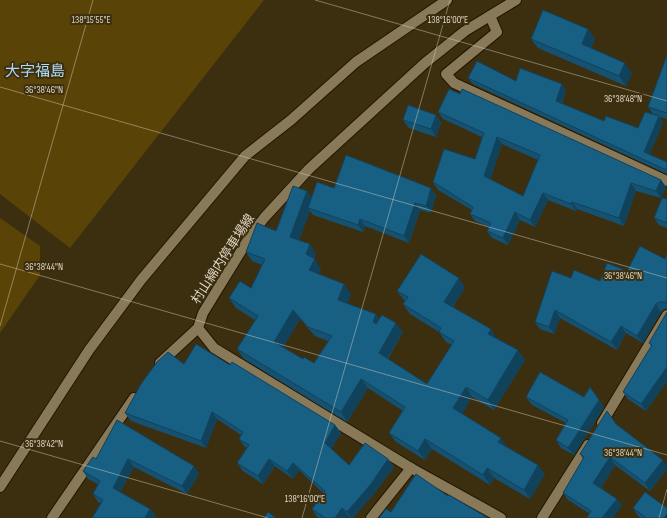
<svg xmlns="http://www.w3.org/2000/svg" width="667" height="518" font-family="'Sofia Sans Condensed','Noto Sans JP',sans-serif">
  <style>
    .pitch { fill: #594307 }
    .lines { fill: none; stroke-linecap: round; stroke-linejoin: round }
    .street-casing { stroke: #231600; stroke-width: 12 }
    .secondary-casing { stroke: #231600; stroke-width: 12 }
    .street { stroke: #887958; stroke-width: 10 }
    .secondary { stroke: #887958; stroke-width: 10 }
    .wall { fill: #155272; fill-rule: evenodd }
    .shaded-wall { fill: #11425c }
    .building { fill: #185f84; stroke: #11425c; fill-rule: evenodd }
    .ticks { fill: none; stroke: #ded6c4; stroke-width: 1; stroke-opacity: 0.45 }
    .labels { text-anchor: middle; dominant-baseline: central; stroke-width: 4; stroke-linejoin: round; paint-order: stroke }
    .street-label { font-size: 13px; fill: #ded6c4; stroke: #3c2f10 }
    .quarter-label { font-size: 15px; fill: #aed9f5; stroke: #3c2f10 }
    .ticks-label { font-size: 10px; text-anchor: middle; fill: #ded6c4; stroke: #3c2f10; stroke-width: 4; stroke-linejoin: round; paint-order: stroke }
  </style>
  <rect width="100%" height="100%" fill="#3c2f10"/>
  <g class="pitch">
    <path d="M0,0H264L70,248L0,194Z"/>
    <path d="M0,218L40,246V275L0,333Z"/>
  </g>
  <g class="lines">
    <defs>
      <g id="street">
        <path d="M490,16L497,32L446,74L454,83L667,181"/>
        <path d="M160,363L198,328"/>
        <path d="M602,423L667,315"/>
        <path d="M0,487L89,350L141,280L245,156L291,120L356,62L447,0"/>
        <path d="M52,518L134,398"/>
        <path d="M542,518L588,445"/>
      </g>
      <g id="secondary">
        <path d="M371,518L411,468"/>
        <path d="M501,518L411,468L214,348L198,328L203,313L249,238L264,218L309,169L425,63L465,31L516,0"/>
      </g>
    </defs>
    <use href="#street" class="street-casing"/>
    <use href="#secondary" class="secondary-casing"/>
    <use href="#street" class="street"/>
    <use href="#secondary" class="secondary"/>
  </g>
  <g class="wall">
    <path d="M588,29L595,39L591,48L632,73L626,86L538,48L531,39Z"/>
    <path d="M667,55V119L659,117L663,123L649,155L667,162V174L473,84L468,78L516,81L566,90L562,104L604,121L638,128L653,114L648,107Z"/>
    <path d="M438,112L661,180L666,187L661,198L636,191L624,226L577,209L576,211L548,200L535,227L520,220L508,245L492,238L487,231L489,227L475,221L470,214L472,210L438,190L433,182L475,159L482,137L443,119ZM502,144L538,160L523,196L490,180Z"/>
    <path d="M436,115L441,123L436,137L409,128L403,120Z"/>
    <path d="M334,188L436,195L431,213L420,210L409,243L365,226L363,232L313,215L310,211L299,240L316,254L314,259L321,269L318,274L344,284L351,294L347,303L379,319L403,332L388,359L427,384L452,345L446,342L439,332L410,314L403,304L405,301L404,300L397,291L465,287L453,307L497,338L518,350L525,360L494,410L472,397L462,414L545,474L530,499L494,478L490,485L432,449L425,460L396,442L389,433L403,411L368,388L347,422L244,359L237,349L255,320L236,308L229,298L251,288L262,265L252,261L246,252L276,231L312,198ZM300,319L315,336L328,341L314,363L303,359L283,347Z"/>
    <path d="M667,199V228L659,225L654,218Z"/>
    <path d="M667,253V309H664L661,312L643,343L626,333L617,350L560,318L554,334L540,329L535,322L571,278L600,281L627,271L665,259Z"/>
    <path d="M667,312V381L646,411L628,399L623,392L651,346L649,343Z"/>
    <path d="M184,364L230,365L335,425L341,433L331,449L349,465L388,459L394,467L376,491L353,518H350L348,516L346,518H319L317,517L312,509L323,493L299,470L293,479L275,466L263,484L243,471L237,463L247,448L244,446L239,439L241,435L217,419L206,448L131,421L125,413Z"/>
    <path d="M590,387L604,407L574,455L561,448L556,440L566,423L532,405L526,397H584Z"/>
    <path d="M117,420L194,466L199,474L187,494L134,467L120,492L150,509L156,516L155,518H92L101,503L98,502L93,494L98,484L88,479L83,471L96,459Z"/>
    <path d="M616,424L667,466V469L650,491L615,465L601,488L617,499L622,506L590,514L568,500L563,493L583,459L580,454Z"/>
    <path d="M633,508L667,518H641L638,516Z"/>
  </g>
  <g class="shaded-wall">
    <path d="M588,29L595,39L589,54L582,44Z"/>
    <path d="M625,63L632,73L626,86L619,76Z"/>
    <path d="M562,84L566,90L560,108L556,101Z"/>
    <path d="M436,115L441,123L436,137L431,129Z"/>
    <path d="M659,116L663,123L648,158L644,152Z"/>
    <path d="M497,137L502,144L489,184L484,176Z"/>
    <path d="M661,180L666,187L661,198L656,191Z"/>
    <path d="M631,183L636,191L624,226L619,218Z"/>
    <path d="M431,188L436,195L431,213L426,206Z"/>
    <path d="M307,191L314,201L308,208L310,211L297,246L290,237Z"/>
    <path d="M543,193L548,200L535,227L530,220Z"/>
    <path d="M572,202L577,209L576,211L571,204Z"/>
    <path d="M415,203L420,210L409,243L404,236Z"/>
    <path d="M515,212L520,220L508,245L503,238Z"/>
    <path d="M360,219L365,226L363,232L358,225Z"/>
    <path d="M310,244L316,254L314,261L315,259L321,269L315,280L309,270L306,254Z"/>
    <path d="M459,278L465,287L450,311L444,302Z"/>
    <path d="M344,284L351,294L345,309L338,300Z"/>
    <path d="M656,304L661,312L643,343L637,336Z"/>
    <path d="M293,310L300,319L281,351L274,342Z"/>
    <path d="M555,310L560,318L554,334L549,327Z"/>
    <path d="M376,314L383,324L380,332L373,322Z"/>
    <path d="M396,323L403,332L385,362L379,353Z"/>
    <path d="M621,326L626,333L617,350L611,342Z"/>
    <path d="M491,329L497,339L488,334Z"/>
    <path d="M518,350L525,360L494,410L488,400Z"/>
    <path d="M667,367V381L646,411L641,404Z"/>
    <path d="M361,379L368,388L347,422L341,412Z"/>
    <path d="M466,387L472,397L460,418L453,408Z"/>
    <path d="M599,400L604,407L574,455L568,448Z"/>
    <path d="M212,412L217,419L206,448L201,441Z"/>
    <path d="M335,425L341,433L330,451L325,443Z"/>
    <path d="M501,438L507,447L498,442Z"/>
    <path d="M425,439L432,449L425,460L418,451Z"/>
    <path d="M610,457L615,465L599,491L593,483Z"/>
    <path d="M128,459L134,467L118,496L113,488Z"/>
    <path d="M269,459L275,466L263,484L258,476Z"/>
    <path d="M388,459L394,467L376,491L353,518H351L347,512Z"/>
    <path d="M663,460L667,466V469L650,491L645,483Z"/>
    <path d="M293,463L299,470L293,479L287,471Z"/>
    <path d="M538,465L545,474L530,499L524,490Z"/>
    <path d="M194,466L199,474L187,494L182,486Z"/>
    <path d="M487,468L494,478L490,485L483,475Z"/>
    <path d="M617,499L622,506L613,518H602Z"/>
    <path d="M342,508L348,516L346,518H335Z"/>
    <path d="M150,509L156,516L155,518H145Z"/>
  </g>
  <g class="building">
    <path d="M543,10L588,29L582,44L625,63L619,76L531,39Z"/>
    <path d="M667,55V113L648,107Z"/>
    <path d="M477,61L516,81L520,68L562,84L556,101L604,121L606,116L638,128L645,112L659,116L644,152L667,162V168L666,170L468,78Z"/>
    <path d="M449,89L460,94L462,89L661,180L656,191L631,183L619,218L572,202L571,204L543,193L530,220L515,212L503,238L487,231L491,223L470,214L473,207L433,182L444,149L475,159L484,133L438,112ZM497,137L540,155L523,196L484,176Z"/>
    <path d="M408,105L436,115L431,129L403,120Z"/>
    <path d="M346,155L431,188L426,206L415,203L404,236L360,219L358,225L308,208L317,182L334,188Z"/>
    <path d="M293,186L307,191L290,237L310,244L306,254L315,259L309,270L344,284L338,300L376,314L373,322L376,324L382,315L396,323L379,353L427,384L454,341L439,332L441,328L403,304L408,297L397,291L421,254L459,278L444,302L491,329L488,334L518,350L488,400L466,387L453,408L501,438L498,442L538,465L524,490L487,468L483,475L425,439L418,451L389,433L405,407L361,379L341,412L237,349L258,316L229,298L240,281L251,288L265,259L246,252L257,223L276,231ZM293,310L308,327L332,336L314,363L304,357L303,359L274,342Z"/>
    <path d="M662,198L667,199V223L654,218Z"/>
    <path d="M640,246L665,259L667,253V304L665,302H659L656,304L637,336L621,326L611,342L555,310L549,327L535,322L552,271L571,278L574,270L600,281L607,263L627,271Z"/>
    <path d="M667,312V367L641,404L623,392L652,345L649,343Z"/>
    <path d="M196,344L230,365L232,362L335,425L325,443L349,465L365,443L388,459L371,484L347,512L342,508L335,518H325L312,509L325,491L293,463L287,471L269,459L258,476L237,463L249,445L239,439L243,432L212,412L201,441L125,413L141,384L157,362L168,352L184,364Z"/>
    <path d="M540,372L584,397L590,387L599,400L568,448L556,440L568,420L526,397Z"/>
    <path d="M607,411L616,424L663,460L645,483L610,457L593,483L617,499L602,518H587L591,511L563,493L584,457L580,454Z"/>
    <path d="M117,420L194,466L182,486L128,459L113,488L150,509L145,518H92L103,500L93,494L100,481L83,471L93,457L96,459Z"/>
    <path d="M416,474L448,496L449,495L488,518H379L386,509L391,512Z"/>
    <path d="M645,492L667,508V514L664,518H646L633,508Z"/>
    <path d="M268,512L276,518H264Z"/>
  </g>
  <path class="ticks" d="M315,0L667,101M0,87L667,278M0,264L667,455M0,326L93,0M0,441L268,518M302,518L450,0M659,518L667,489"/>
  <g class="labels">
    <g class="street-label">
      <text transform="translate(223 259) rotate(-57)">村山綿内停車場線</text>
    </g>
    <g class="quarter-label">
      <text x="35" y="71">大字福島</text>
    </g>
  </g>
  <g class="ticks-label">
    <text x="91" y="23">138°15'55"E</text>
    <text x="448" y="23">138°16'00"E</text>
    <text x="44" y="93">36°38'46"N</text>
    <text x="623" y="102">36°38'48"N</text>
    <text x="44" y="270">36°38'44"N</text>
    <text x="623" y="279">36°38'46"N</text>
    <text x="44" y="447">36°38'42"N</text>
    <text x="623" y="456">36°38'44"N</text>
    <text x="305" y="502">138°16'00"E</text>
  </g>
</svg>
